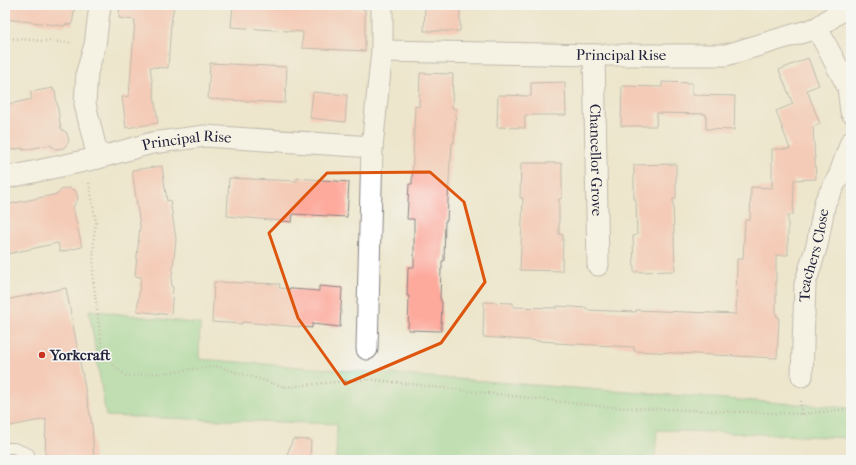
<svg xmlns="http://www.w3.org/2000/svg" width="856" height="465" font-family="'IM FELL French Canon',serif">
  <style>
    .green { fill: #8ad693; stroke: #567c67 }
    .building { fill: #fdaa9d }
    .lines { fill: none; stroke-linecap: round; stroke-linejoin: round }
    .service-casing { stroke: #888484; stroke-width: 12 }
    .minor-casing { stroke: #888484; stroke-width: 23 }
    .path { stroke: #888484; stroke-width: 2.5; stroke-dasharray: 1 3; stroke-linecap: butt }
    .service { stroke: #fff; stroke-width: 10 }
    .minor { stroke: #fff; stroke-width: 21 }
    .marked { fill: none; stroke: #de560e; stroke-width: 3; stroke-linejoin: round }
    .poi-dot { fill: #c8321e; stroke: #f6f6f2; stroke-width: 1.5 }
    .labels { text-anchor: middle; dominant-baseline: central; stroke-width: 3.5; stroke-linejoin: round; paint-order: stroke }
    .street-label { font-size: 15px; fill: #22223b; stroke: #f6f6f2 }
    .poi-label { font-size: 15px; font-weight: bold; fill: #22223b; stroke: #f6f6f2; text-anchor: start }
  </style>
  <rect width="100%" height="100%" fill="#f6f6f2"/>
  <filter id="ink" filterUnits="userSpaceOnUse"><feTurbulence type="fractalNoise" baseFrequency=".025" numOctaves="2"/><feDisplacementMap in="SourceGraphic" scale="8" xChannelSelector="R" yChannelSelector="G"/><feConvolveMatrix kernelMatrix="1 2 1 2 8 2 1 2 1" color-interpolation-filters="sRGB"/></filter>
  <filter id="wash" filterUnits="userSpaceOnUse"><feTurbulence type="fractalNoise" baseFrequency=".012" numOctaves="4" result="noise"/><feDisplacementMap in="SourceGraphic" scale="16" xChannelSelector="R" yChannelSelector="G"/><feGaussianBlur stdDeviation="0.9" result="paint"/><feColorMatrix in="noise" values="0 0 0 0 0 0 0 0 0 0 0 0 0 0 0 0 0 1.4 0 .05"/><feComposite in="paint" operator="in"/></filter>
  <g filter="url(#wash)">
    <rect width="100%" height="100%" fill="#ede6cc"/>
    <path class="green" d="M89,310L200,324L199,359L560,387L851,408V438L657,430L655,460H336L337,424L106,416Z"/>
    <g id="blocks">
      <g class="building">
        <path d="M5,5H75L72,25L65,24V26L5,19Z"/>
        <path d="M120,5H174L171,23L168,68L150,67L158,123L126,128L122,97L129,96L135,20L119,18Z"/>
        <path d="M233,5H276V7L340,9V8L365,9V51L302,48L303,32L231,27Z"/>
        <path d="M425,6H460V31H424Z"/>
        <path d="M808,58L819,85L807,90L820,124L813,127L816,179L794,180L793,215H788V255H776V316L779,317L777,358L634,351V347L555,343V342L483,337L484,302L513,303V307L557,308V306L587,308V310L636,312V310L736,314L737,259H743L745,220H750L751,187L772,188V149H790L776,111L793,104L779,70Z"/>
        <path d="M210,63L287,67L285,103L208,99Z"/>
        <path d="M420,73L453,74L452,108L456,109L455,125L454,143H452L451,161H450L447,221H445L444,261H442V269H441L440,299H441V302H442L441,331L408,330L409,296H407L408,267H414V219H407L409,184H412L415,106L419,107Z"/>
        <path d="M565,82L566,115H525V128L497,127L498,95L531,96V83Z"/>
        <path d="M662,82L692,83V95L735,96L734,130L706,129V114L657,113L656,126H621L622,86L662,87Z"/>
        <path d="M53,88V91H55L61,129L67,133L69,141L64,148L56,149L50,145L23,150V148L5,151V105L32,99L30,92Z"/>
        <path d="M313,92L347,95L345,122L310,118Z"/>
        <path d="M521,163H562V198L559,199V234L563,235L562,271L520,270L523,198H520Z"/>
        <path d="M676,164V199H673L675,271L634,272L633,236L637,235L636,199H634V165Z"/>
        <path d="M162,166L167,201L170,200L176,239L171,286L173,287L171,315L137,311L141,277L135,276L140,226L132,170Z"/>
        <path d="M229,178L297,181V178L349,182L347,217L293,214L292,222L227,216Z"/>
        <path d="M69,188L76,191L78,199L73,207L82,247L60,252L58,243L7,254L5,243V205L58,194L62,189Z"/>
        <path d="M214,282L280,284L279,288L319,291V286L342,288L340,327L312,324V328L242,322V324L212,322Z"/>
        <path d="M66,288L92,425L94,460H45L46,419L5,427V300Z"/>
        <path d="M293,439L311,440L310,460H285Z"/>
      </g>
    </g>
  </g>
  <g filter="url(#ink)">
    <use href="#blocks" fill-opacity="0" stroke="#888484" stroke-width="1"/>
    <g class="lines">
      <defs>
        <path id="service" d="M5,448H14L29,454"/>
        <g id="minor">
          <path d="M817,28L848,87L851,112"/>
          <path id="s1" d="M382,51L594,55H726L817,28L849,5"/>
          <path id="s2" d="M594,55L598,265"/>
          <path d="M98,158L85,104L87,72L95,45L100,5"/>
          <path id="s3" d="M5,178L98,158L152,143L205,136L372,147L382,51V5"/>
          <path d="M367,349L372,147"/>
          <path id="s4" d="M802,376L805,284L817,245L825,202L839,176L851,142"/>
        </g>
      </defs>
      <use href="#service" class="service-casing"/>
      <use href="#minor" class="minor-casing"/>
      <g class="path">
        <path d="M5,38L73,43"/>
        <path d="M89,183L96,223L94,235L93,278L103,356L126,376L172,372L216,366L285,387L367,379L606,407L801,414L851,409"/>
        <path d="M801,414V398"/>
      </g>
      <use href="#service" class="service"/>
      <use href="#minor" class="minor"/>
    </g>
  </g>
  <path d="M0 0H856V465H0ZM430,172L464,202L485,282L441,343L345,384L298,318L269,233L327,173Z" fill="#ede6cc" fill-opacity=".55" fill-rule="evenodd"/>
  <path class="marked" d="M430,172L464,202L485,282L441,343L345,384L298,318L269,233L327,173Z"/>
  <circle class="poi-dot" cx="42" cy="355" r="4"/>
  <g class="labels">
    <g class="street-label">
      <text stroke="none"><textPath href="#s1" startOffset="239">Principal Rise</textPath></text>
      <text stroke="none"><textPath href="#s3" startOffset="186">Principal Rise</textPath></text>
      <text stroke="none"><textPath href="#s2" startOffset="105">Chancellor Grove</textPath></text>
      <text stroke="none"><textPath href="#s4" startOffset="122">Teachers Close</textPath></text>
    </g>
    <g class="poi-label">
      <text x="50" y="355">Yorkcraft</text>
    </g>
  </g>
  <rect width="856" height="465" fill="none" stroke="#f6f6f2" stroke-width="20"/>
</svg>
